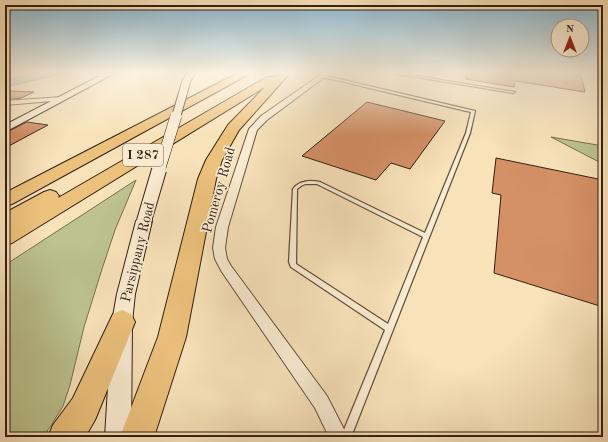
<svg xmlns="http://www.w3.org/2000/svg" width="608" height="442" font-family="'Old Standard TT',serif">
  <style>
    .green { fill: #bcc390; stroke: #787151 }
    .water { fill: #9dbdb2; stroke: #737e72 }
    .building { fill: #d59066; stroke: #331f12 }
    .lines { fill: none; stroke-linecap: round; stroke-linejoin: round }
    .lane-casing { stroke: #64503c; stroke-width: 2.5 }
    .street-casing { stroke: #64503c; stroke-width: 2 }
    .secondary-casing { stroke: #331f12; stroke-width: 2 }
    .highway-casing { stroke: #331f12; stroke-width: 2 }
    .lane { fill: #faecd2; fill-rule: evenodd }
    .street { fill: #faecd2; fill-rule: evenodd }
    .secondary { fill: #faecd2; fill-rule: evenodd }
    .highway { fill: #ecc17c; fill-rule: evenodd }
    .secondary-bridge-far2-casing { stroke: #331f12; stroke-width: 10; stroke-linecap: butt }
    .secondary-bridge-far1-casing { stroke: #331f12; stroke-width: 12; stroke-linecap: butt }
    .secondary-bridge-casing { stroke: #331f12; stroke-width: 16; stroke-linecap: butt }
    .secondary-bridge-far2 { stroke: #faecd2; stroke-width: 8 }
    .secondary-bridge-far1 { stroke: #faecd2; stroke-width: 11 }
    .secondary-bridge { stroke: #faecd2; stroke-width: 14 }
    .labels { text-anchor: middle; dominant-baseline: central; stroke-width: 3.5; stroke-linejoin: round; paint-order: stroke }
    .shield { fill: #faecd2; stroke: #6f5c4c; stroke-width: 1 }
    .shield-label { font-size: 13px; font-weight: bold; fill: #331f12 }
    .street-label { font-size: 14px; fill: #331f12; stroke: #faecd2 }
  </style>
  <rect width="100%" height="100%" fill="#f8e2b9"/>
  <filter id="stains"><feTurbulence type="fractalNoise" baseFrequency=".005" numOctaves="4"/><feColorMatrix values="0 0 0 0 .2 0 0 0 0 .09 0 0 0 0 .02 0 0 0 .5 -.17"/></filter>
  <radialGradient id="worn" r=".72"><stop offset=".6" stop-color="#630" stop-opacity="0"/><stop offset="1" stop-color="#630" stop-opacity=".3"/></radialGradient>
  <g class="green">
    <path d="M551,137L603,146V164Z"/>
    <path d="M136,180L115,230L102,269L84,327L70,385L63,406L52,424L43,437H5V265Z"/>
  </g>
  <path class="water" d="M38,73H65L5,87V76L6,78H14Z"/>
  <g class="building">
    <path d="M466,73H568L581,75L585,92L515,81L514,87L465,79Z"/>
    <path d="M11,91L34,92L21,98L5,100V94Z"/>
    <path d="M367,102L445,121L410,169L391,163L376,180L302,156Z"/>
    <path d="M27,122L48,125L5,148V133Z"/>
    <path d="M496,158L603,180V307L494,273L501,195L492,193Z"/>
  </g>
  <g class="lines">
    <defs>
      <g id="lane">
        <path d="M392,73H398L515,92L513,93Z"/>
        <path d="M322,75L475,111L470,133L351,437H341L385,330L291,267L289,262L293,189C299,181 310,180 320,182L425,233L466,133L471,112L323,77H322ZM305,184H317L423,237L388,324L296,264L297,189L301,186Z"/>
      </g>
      <g id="street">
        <path d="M88,73H99L108,76L105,78Z"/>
        <path d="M323,73H330L267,120L257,130L228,227L225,248L227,259L231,266L327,396L348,437H329L315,408L222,272L215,259L213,248L216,227L249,129L261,116Z"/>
        <path d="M62,97L64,98V100L5,105V101Z"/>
      </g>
      <g id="secondary">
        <path d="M105,73H115L5,132V125Z"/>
        <path d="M187,73H195L190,82L187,93L183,96L180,95L179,93L182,82Z"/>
        <path d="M144,216L149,217L152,221L135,294L132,322L131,437H105L112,322L117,294L136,221L139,217Z"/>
      </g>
      <g id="highway">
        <path d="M238,73H251L12,204L5,206V193Z"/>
        <path d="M279,73H290L239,130L222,160L216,179L186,337L154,437H120L158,337L198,179L206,160L228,125L265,87L12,243L5,245V228L7,227L5,228V213L44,192L50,190L56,192L59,196L58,198L267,77H275Z"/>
        <path d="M122,310L131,314L135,322L95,420L85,437H48L53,425L73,398L113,314Z"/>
      </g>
    </defs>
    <use href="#lane" class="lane-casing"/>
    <use href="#street" class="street-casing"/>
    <use href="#secondary" class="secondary-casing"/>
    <use href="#highway" class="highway-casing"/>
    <use href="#lane" class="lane"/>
    <use href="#street" class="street"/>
    <use href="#secondary" class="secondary"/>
    <use href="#highway" class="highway"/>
    <defs>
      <path id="secondary-bridge-far2" d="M176,117L183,93"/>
      <path id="secondary-bridge-far1" d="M159,171L176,116"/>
      <path id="secondary-bridge" d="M144,221L159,170"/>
    </defs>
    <use href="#secondary-bridge-far2" class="secondary-bridge-far2-casing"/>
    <use href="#secondary-bridge-far1" class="secondary-bridge-far1-casing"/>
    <use href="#secondary-bridge" class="secondary-bridge-casing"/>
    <use href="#secondary-bridge-far2" class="secondary-bridge-far2"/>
    <use href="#secondary-bridge-far1" class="secondary-bridge-far1"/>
    <use href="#secondary-bridge" class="secondary-bridge"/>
  </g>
  <linearGradient id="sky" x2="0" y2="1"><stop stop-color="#8ab8d2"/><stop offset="0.54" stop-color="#fcf2e0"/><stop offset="1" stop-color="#fcf2e0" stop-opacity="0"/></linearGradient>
  <rect width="608" height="135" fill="url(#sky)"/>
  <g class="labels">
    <rect class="shield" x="123" y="144" width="40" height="22" rx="3"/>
    <g class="shield-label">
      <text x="143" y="155">I 287</text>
    </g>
    <g class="street-label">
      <text transform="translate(219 190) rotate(-74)">Pomeroy Road</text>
      <text transform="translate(138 252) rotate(-76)">Parsippany Road</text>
    </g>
  </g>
  <rect width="608" height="442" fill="none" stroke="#f8e2b9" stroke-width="20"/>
  <rect x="6" y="6" width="596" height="430" fill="none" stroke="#331f12" stroke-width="2"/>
  <rect x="10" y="10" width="588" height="422" fill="none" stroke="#331f12"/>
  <g transform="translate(570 38)"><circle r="19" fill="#faecd2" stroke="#aa9a85"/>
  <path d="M0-3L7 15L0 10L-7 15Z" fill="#8f2418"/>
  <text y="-6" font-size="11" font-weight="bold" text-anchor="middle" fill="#331f12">N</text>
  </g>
  <rect width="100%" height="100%" filter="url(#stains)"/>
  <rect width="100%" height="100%" fill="url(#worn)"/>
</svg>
